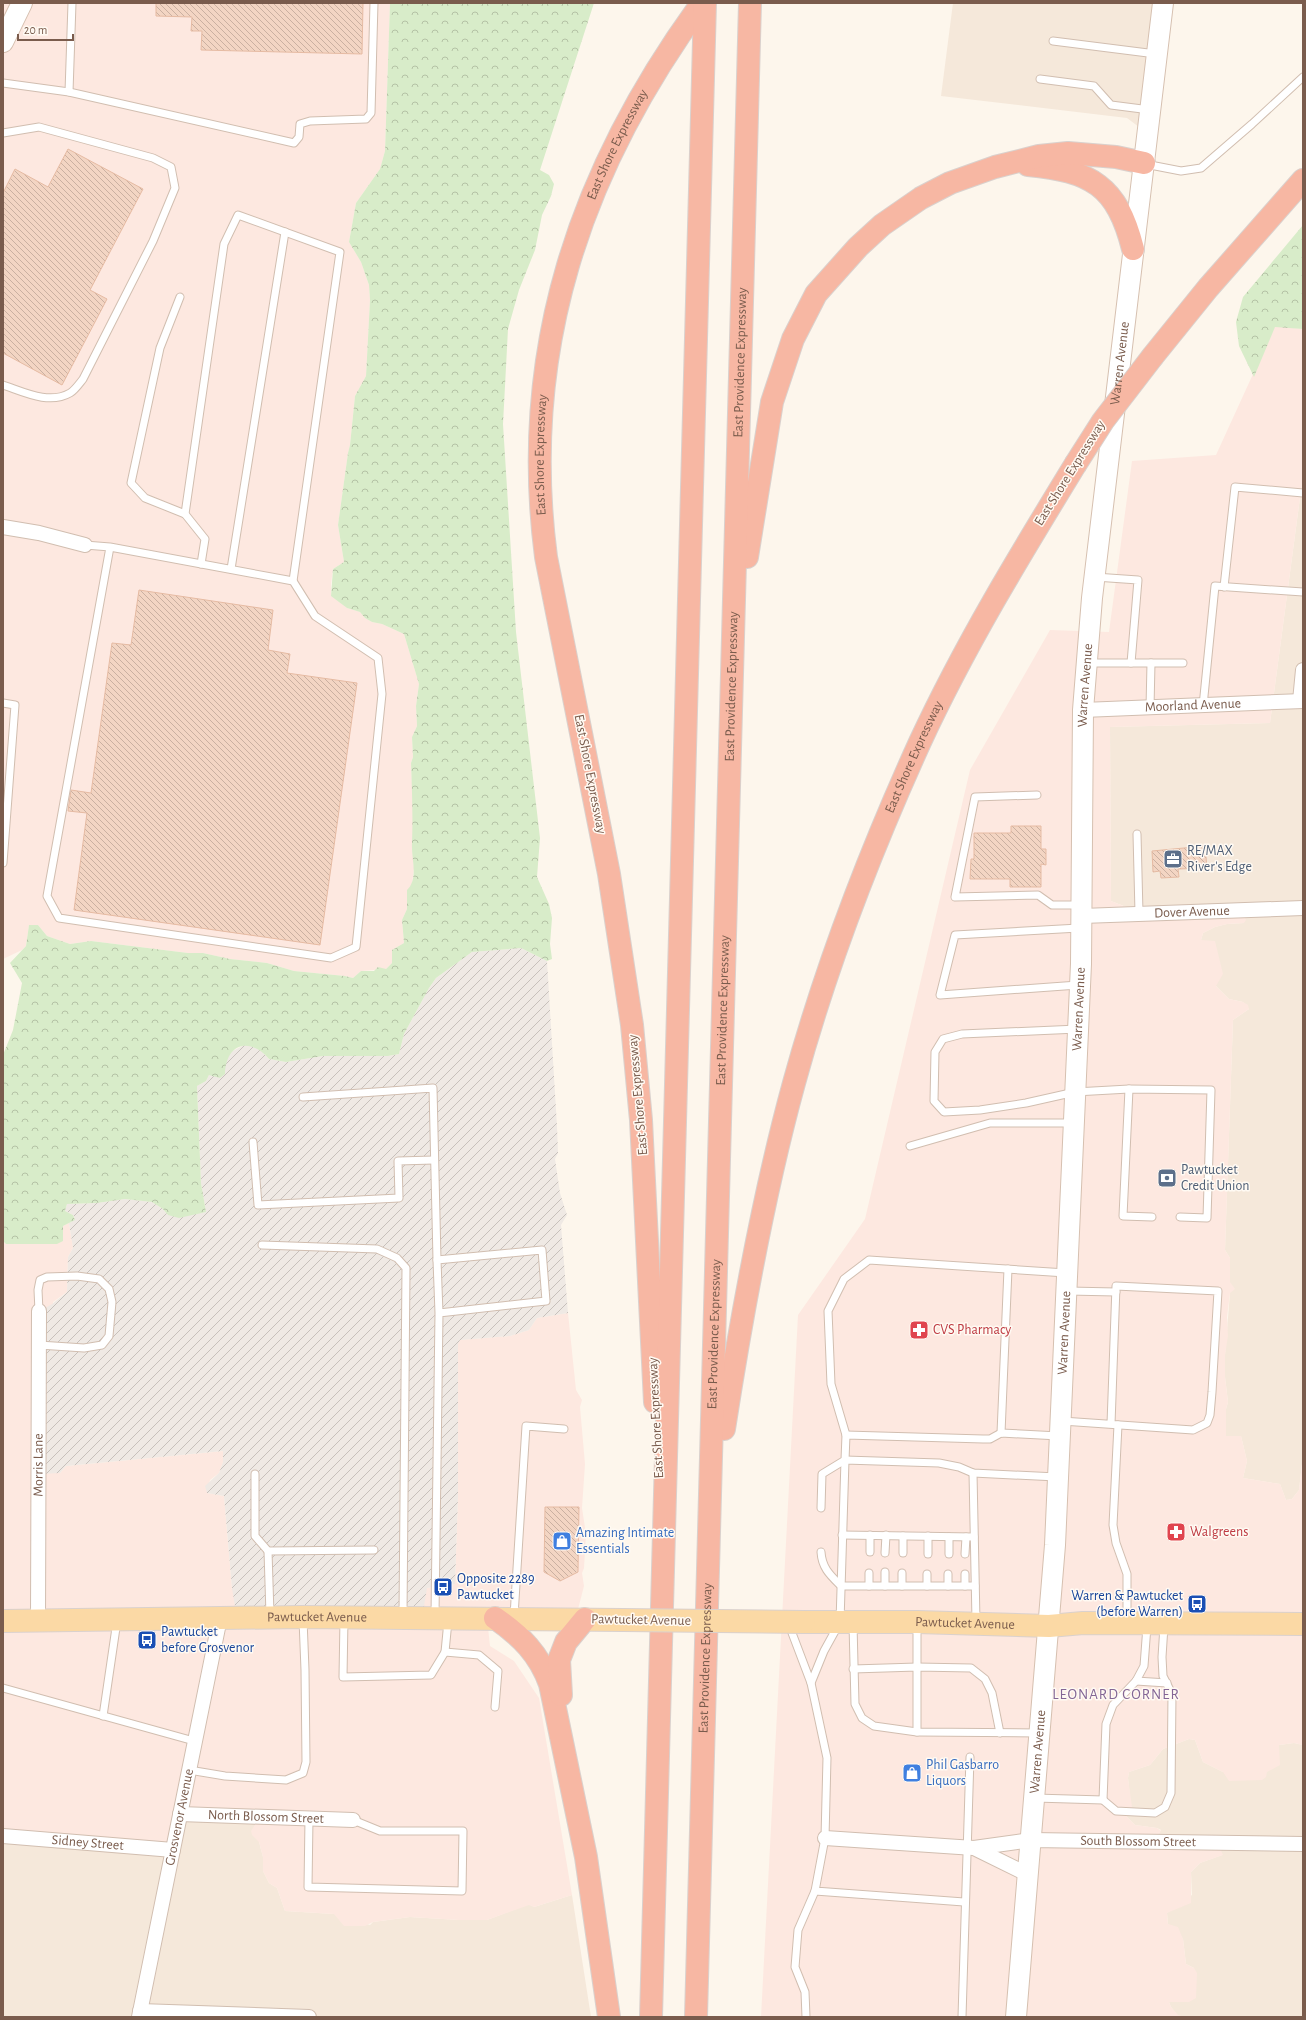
<svg xmlns="http://www.w3.org/2000/svg" width="1306" height="2020" font-family="'Alegreya Sans',sans-serif">
  <style>
    .residential { fill: #f5e8da }
    .commercial { fill: #fde8e0 }
    .industrial { fill: url(#industrial-furrows) }
    .forest { fill: url(#forest-crowns) }
    .building { fill: url(#building-back-hatch); stroke: #e6bba3 }
    .lines { fill: none; stroke-linecap: round; stroke-linejoin: round }
    .lane-casing { stroke: #d1beb0; stroke-width: 9 }
    .street-casing { stroke: #d1beb0; stroke-width: 16 }
    .secondary-casing { stroke: #d6c0b0; stroke-width: 22 }
    .primary-casing { stroke: #dad1cd; stroke-width: 24 }
    .highway-casing { stroke: #dad1cd; stroke-width: 24 }
    .lane { stroke: #fff; stroke-width: 7 }
    .street { stroke: #fff; stroke-width: 14 }
    .secondary { stroke: #fff; stroke-width: 20 }
    .primary { stroke: #fbd9a5; stroke-width: 22 }
    .highway { stroke: #f7b7a3; stroke-width: 22 }
    .primary-bridge-casing { stroke: #dad1cd; stroke-width: 24; stroke-linecap: butt }
    .highway-bridge-casing { stroke: #dad1cd; stroke-width: 24; stroke-linecap: butt }
    .primary-bridge { stroke: #fbd9a5; stroke-width: 22 }
    .highway-bridge { stroke: #f7b7a3; stroke-width: 22 }
    .labels { text-anchor: middle; dominant-baseline: central; stroke-width: 3; stroke-linejoin: round; paint-order: stroke }
    .street-label { font-size: 14px; fill: #7a5c4d; stroke: #fffaf3 }
    .service-label { font-size: 14px; fill: #4e5e75; stroke: #fffaf3; text-anchor: start }
    .health-label { font-size: 14px; fill: #be3a42; stroke: #fffaf3; text-anchor: start }
    .shop-label { font-size: 14px; fill: #366cbe; stroke: #fffaf3; text-anchor: start }
    .transit-label { font-size: 14px; fill: #164399; stroke: #fffaf3; text-anchor: start }
    .neighbourhood-label { font-size: 15px; letter-spacing: 1px; fill: #846695; stroke: #fffaf3 }
  </style>
  <defs>
    <pattern id="industrial-furrows" width="10" height="10" patternUnits="userSpaceOnUse"><rect width="10" height="10" fill="#efe9e4"/><path d="M-1 1l2-2M0 10L10 0M9 11l2-2" fill="none" stroke="#c7c0bb"/></pattern>
    <pattern id="forest-crowns" width="20" height="18" patternUnits="userSpaceOnUse"><rect width="20" height="18" fill="#d8ecc9"/><path d="M2 6a3 3 0 1 1 6 0M12 15a3 3 0 1 1 6 0" fill="none" stroke="#b4c2a5"/></pattern>
    <pattern id="building-back-hatch" width="6" height="6" patternUnits="userSpaceOnUse"><rect width="6" height="6" fill="#f3d5c3"/><path d="M-1 5l2 2M0 0l6 6M5-1l2 2" fill="none" stroke="#cab0a1"/></pattern>
  </defs>
  <rect width="100%" height="100%" fill="#fdf6ec"/>
  <g class="residential">
    <path d="M953,3H1167L1151,136L1127,118L941,96Z"/>
    <path d="M1303,475V1455L1299,1490L1292,1499L1286,1500L1280,1484L1243,1478L1247,1461L1241,1436H1226V1409L1228,1402L1225,1377V1355L1230,1293V1258L1225,1250L1233,1020L1249,1009L1243,1002L1229,999L1216,986L1201,940L1203,933L1215,927L1227,924L1244,923L1139,912L1111,901L1110,727L1270,723Z"/>
    <path d="M1189,1739L1195,1740L1203,1762L1223,1772H1267L1279,1745L1294,1743L1303,1745V2017H1185L1178,2016L1171,2007L1169,2002H1189L1194,1968L1186,1964L1183,1939L1168,1924L1167,1913L1192,1895L1191,1872L1200,1863L1222,1855L1155,1840L1161,1830L1157,1828L1135,1825L1127,1817L1126,1812L1131,1807L1128,1778L1129,1772L1150,1765L1163,1749Z"/>
    <path d="M185,1817L258,1819L259,1842L263,1857V1871L269,1883L277,1888L285,1911L334,1914L370,1925L373,1922L410,1917L459,1920H487L529,1904L534,1907L572,1895L591,2017H3V1837Z"/>
  </g>
  <g class="commercial">
    <path d="M3,3H390L385,151L380,169L356,203L349,242L361,262L369,285L370,300L366,376L355,396L350,445L348,453L338,525L344,562L333,569L331,584V595L347,608L360,612L365,618L372,622L382,624L404,634L419,684L416,706L417,726L412,737L413,757L411,763L414,824L412,845L414,868L412,885L407,891V909L402,920L404,943L392,950V963L386,969L361,971L353,978L345,976L294,971L267,963L230,959L203,953H188L91,941L70,944L47,936L38,925H29L26,946L22,950L3,959Z"/>
    <path d="M1275,326L1303,329V475L1270,723L1110,727L1111,901L1139,912L1241,910L1246,920L1244,923L1227,924L1215,927L1203,933L1201,940L1215,941L1223,974L1216,986L1229,999L1243,1002L1248,1005L1249,1009L1233,1020L1225,1250L1230,1258V1282L1235,1289L1230,1293L1227,1317L1228,1336L1225,1355V1377L1228,1402L1226,1409V1436H1241L1247,1461L1243,1478L1280,1484L1286,1500L1292,1499L1299,1490L1303,1455V1745L1294,1743L1279,1745L1280,1765L1267,1772L1266,1777L1262,1780L1229,1781L1223,1772L1203,1762L1195,1740L1189,1739L1163,1749L1150,1765L1129,1772L1128,1778L1132,1807L1126,1812L1127,1817L1135,1825L1157,1828L1161,1831L1155,1840L1218,1844L1223,1855L1200,1863L1191,1872V1903L1167,1913L1168,1924L1178,1927L1183,1939L1186,1964L1194,1968L1197,1973L1196,1998L1189,2002H1169L1171,2007L1178,2015L1185,2017H761L798,1315L865,1219L970,770L1050,630L1109,632L1132,461L1216,455Z"/>
    <path d="M69,1223L73,1248L68,1257L67,1292L53,1302L60,1473L66,1466L224,1451L223,1462L219,1473L210,1480L207,1493L224,1496L232,1588H426L455,1584L458,1496L457,1344L460,1340L510,1336L529,1330L537,1318L568,1313L576,1390L582,1400L580,1407L585,1464L582,1508L586,1534L584,1568L582,1573L584,1586L576,1617L487,1618L490,1646L514,1661L539,1698L572,1895L534,1907L529,1905L487,1920H459L410,1917L373,1922L365,1926H344L334,1914L285,1911L277,1888L269,1883L263,1871V1857L259,1842L252,1835L251,1831L258,1820L185,1817L179,1844L3,1837V1241L6,1244H57L63,1226Z"/>
  </g>
  <path class="industrial" d="M521,948L547,961L557,1126L558,1153L555,1159L560,1193L567,1215L561,1225L568,1313L537,1318L529,1330L510,1336L460,1340L458,1344V1496L455,1584L427,1588L422,1618L237,1619L232,1588L224,1496L207,1493L205,1486L219,1473L223,1462V1451L66,1466L60,1473L40,1474L38,1312L52,1304L67,1292L68,1257L73,1248L69,1223L75,1219L73,1215L65,1211L67,1204L97,1203L125,1199L152,1202L163,1209L168,1215L206,1212L201,1183L197,1086L206,1081L209,1075L225,1062L231,1052L244,1045H251L261,1050L269,1059L286,1062L323,1056H388L399,1054L404,1034L429,988L436,978L472,952Z"/>
  <g class="forest">
    <path d="M390,3H594L540,170L549,175L554,184L551,196L542,215L535,250L519,290L508,329L503,424L516,632L540,838L537,877L549,904L552,918L550,944L552,959L547,961L521,948L472,952L436,978L429,988L404,1034L399,1054L388,1056H323L286,1062L269,1059C250,1037 226,1043 225,1074L220,1078L209,1075L206,1081L197,1086L201,1183L206,1212L179,1218L168,1215L163,1209L152,1202L125,1199L97,1203L67,1204L65,1211L73,1215L75,1220L63,1226V1241L57,1244H6L3,1241V1055L13,1030L22,983L10,963L26,946L29,925H38L47,936L70,944L91,941L188,953H203L230,959L267,963L294,971L345,976L353,978L361,971H374L378,967L386,969L392,963V950L404,943L402,920L407,909V890C419,878 411,859 412,843C413,817 412,790 411,763L413,757L412,737L417,726L416,706L419,684L404,634L382,624L372,622L365,618L360,612L347,608L331,596L333,569L344,562L338,525L348,453L350,445L355,396L366,376L370,300L369,285L361,262L349,242L356,203L380,169L385,151Z"/>
    <path d="M1303,225V329L1275,327L1254,377L1239,346L1236,322L1243,297Z"/>
  </g>
  <g class="building">
    <path d="M156,3H363L362,54L201,50L202,31H191L192,17L156,16Z"/>
    <path d="M68,149L143,189L90,290L107,299L62,385L3,353V193L15,169L48,187Z"/>
    <path d="M139,590L273,610L268,650L290,654L287,673L357,683L320,945L74,910L87,813L68,811L71,790L91,793L112,643L131,645Z"/>
    <path d="M1011,826H1041V849H1046V865L1041,864V887H1010V879H970L971,859H974V833H1011Z"/>
    <path d="M1205,846L1207,868L1178,869L1179,877L1161,878L1160,871L1153,872L1152,851Z"/>
    <path d="M545,1507H579L578,1572L560,1581L544,1572Z"/>
  </g>
  <g class="lines">
    <defs>
      <g id="lane">
        <path d="M1053,41L1156,54"/>
        <path d="M1040,79L1094,86L1111,105L1150,110"/>
        <path d="M3,83L69,92L294,143L299,137L300,124L310,121L366,119L371,113L374,3"/>
        <path d="M69,92L72,3"/>
        <path d="M3,133L39,127L153,158L171,167L175,188L153,241L83,379C79,384 75,390 70,393C49,405 24,392 3,385"/>
        <path d="M1145,164L1181,171L1201,168L1252,124L1303,77"/>
        <path d="M180,297L160,348L131,483L145,498L185,514"/>
        <path d="M85,545L110,547L293,581L315,616L378,658L382,694L356,947L331,958L59,918L47,896L110,547"/>
        <path d="M201,564L205,539L185,514L224,244L238,215L340,252L293,581"/>
        <path d="M231,569L285,232"/>
        <path d="M1095,577L1138,580L1131,663"/>
        <path d="M1224,587L1235,487L1303,493"/>
        <path d="M1088,663H1151L1150,708"/>
        <path d="M1151,663H1183"/>
        <path d="M3,703L15,705L3,863"/>
        <path d="M1203,706L1215,586L1303,592"/>
        <path d="M1037,795L975,797L955,897L1038,895L1052,905H1080"/>
        <path d="M1137,834L1139,913"/>
        <path d="M1078,985L940,995L955,935L1079,928"/>
        <path d="M1078,1029L962,1034L943,1039L935,1052L934,1101L944,1112L980,1110L1026,1103L1075,1092L1129,1089L1211,1090L1207,1218L1180,1217"/>
        <path d="M1129,1089L1123,1216L1152,1217"/>
        <path d="M303,1097L433,1088L437,1260"/>
        <path d="M253,1142L258,1205L399,1198L398,1161L434,1160"/>
        <path d="M910,1146L990,1123H1073"/>
        <path d="M262,1245L377,1249L397,1258L406,1268L403,1615"/>
        <path d="M1068,1291L1116,1292"/>
        <path d="M39,1311L38,1290L40,1280L47,1277L77,1276L99,1279L109,1289L112,1302L109,1336L102,1345L84,1348L39,1345"/>
        <path d="M1062,1421L1193,1430L1207,1423L1210,1415L1212,1392L1218,1291L1116,1286L1111,1424"/>
        <path d="M1118,1425L1113,1525L1116,1543L1127,1574V1621"/>
        <path d="M1001,1433L1008,1269"/>
        <path d="M846,1435L831,1384L828,1311L844,1279L869,1260L1066,1273"/>
        <path d="M973,1473L976,1621"/>
        <path d="M255,1474V1536L268,1551L374,1550"/>
        <path d="M821,1508L822,1474L845,1460L846,1435L983,1439H990L1001,1433L1059,1436"/>
        <path d="M842,1535L974,1537"/>
        <path d="M928,1536V1554"/>
        <path d="M268,1551L270,1615"/>
        <path d="M821,1552C822,1568 830,1575 841,1586H975"/>
        <path d="M870,1552V1535"/>
        <path d="M885,1553L886,1535"/>
        <path d="M903,1553V1536"/>
        <path d="M949,1554V1537"/>
        <path d="M965,1554L966,1537"/>
        <path d="M885,1572V1586"/>
        <path d="M869,1573V1586"/>
        <path d="M965,1574V1586"/>
        <path d="M902,1586V1573"/>
        <path d="M927,1586V1574"/>
        <path d="M948,1586V1574"/>
        <path d="M435,1615L439,1313L437,1260L542,1250L546,1301L439,1313"/>
        <path d="M514,1616L526,1426L564,1429"/>
        <path d="M344,1619L343,1677L431,1675L445,1652L448,1621"/>
        <path d="M853,1624L855,1704L862,1718L874,1726L917,1732L1039,1733"/>
        <path d="M789,1625L811,1683L824,1651L840,1622L845,1460L939,1463L959,1467L973,1473L1057,1477"/>
        <path d="M445,1652L479,1655L498,1671L495,1707"/>
        <path d="M853,1669L917,1667L971,1668L985,1679L992,1693L1000,1733"/>
        <path d="M1136,1681L1167,1683"/>
        <path d="M811,1683L827,1758L825,1838L815,1891L964,1902"/>
        <path d="M3,1688L194,1741"/>
        <path d="M103,1716L117,1621"/>
        <path d="M917,1732V1624"/>
        <path d="M189,1770L225,1776L286,1780L303,1773L306,1762L305,1670L303,1619"/>
        <path d="M1035,1798L1103,1800L1106,1724L1113,1705L1136,1681L1144,1666L1147,1626"/>
        <path d="M1103,1800L1116,1811L1155,1813L1165,1807L1171,1793L1172,1694L1163,1676L1162,1657L1164,1626"/>
        <path d="M309,1819L308,1887L462,1891L463,1831H380L353,1820"/>
        <path d="M806,2017L805,1992L795,1967L798,1930L815,1891"/>
        <path d="M962,2017L970,1757"/>
      </g>
      <g id="street">
        <path d="M3,527L39,533L85,545"/>
        <path d="M1300,701L1303,670"/>
        <path id="s1" d="M1083,710L1303,701"/>
        <path id="s2" d="M1082,916L1303,908"/>
        <path id="s3" d="M38,1620L39,1311"/>
        <path id="s4" d="M180,1814L353,1820"/>
        <path id="s5" d="M3,1836L173,1850"/>
        <path d="M825,1838L974,1848"/>
        <path id="s6" d="M1029,1875L974,1848L1031,1840L1303,1844"/>
        <path d="M140,2011L309,2017"/>
        <path id="s7" d="M139,2017L220,1618"/>
      </g>
      <g id="secondary">
        <path d="M3,42L22,3"/>
        <path id="s8" d="M1016,2017L1055,1545L1081,964L1083,710L1092,598L1163,3"/>
      </g>
      <g id="primary">
        <path id="s9" d="M3,1621L302,1617L623,1620"/>
        <path id="s10" d="M804,1622H917L1049,1626L1083,1623L1303,1624"/>
      </g>
      <g id="highway">
        <path d="M1028,165C1091,171 1117,185 1133,249"/>
        <path d="M1153,356L1208,288L1303,180"/>
        <path d="M747,557L772,402L793,339L816,294L858,247L882,225L921,198L950,183L995,167L1039,156L1068,153L1116,157L1144,163"/>
        <path id="s11" d="M655,1402L641,1120L632,1025L609,874L546,557C519,350 580,170 702,3"/>
        <path id="s12" d="M724,1429C742,1313 763,1196 794,1083C826,966 870,852 920,742C965,645 1020,555 1075,465"/>
        <path d="M495,1618C521,1636 539,1654 550,1684L586,1857L609,2017"/>
        <path d="M561,1695L559,1660L566,1642L585,1619"/>
        <path d="M651,2017L705,3"/>
        <path id="s13" d="M696,2017L750,3"/>
      </g>
    </defs>
    <use href="#lane" class="lane-casing"/>
    <use href="#street" class="street-casing"/>
    <use href="#secondary" class="secondary-casing"/>
    <use href="#primary" class="primary-casing"/>
    <use href="#highway" class="highway-casing"/>
    <use href="#lane" class="lane"/>
    <use href="#street" class="street"/>
    <use href="#secondary" class="secondary"/>
    <use href="#primary" class="primary"/>
    <use href="#highway" class="highway"/>
    <defs>
      <path id="primary-bridge" d="M623,1620L804,1622"/>
      <path id="highway-bridge" d="M1075,465L1103,421L1153,356"/>
    </defs>
    <use href="#primary-bridge" class="primary-bridge-casing"/>
    <use href="#highway-bridge" class="highway-bridge-casing"/>
    <use href="#primary-bridge" class="primary-bridge"/>
    <use href="#highway-bridge" class="highway-bridge"/>
  </g>
  <defs>
    <symbol id="office-square" viewBox="-11 -11 22 22"><rect x="-9" y="-9" width="18" height="18" rx="4" fill="#5c6f8a" stroke="#fffaf3"/><path d="M-6-3h4V-5.5h4V-3h4V5H-6ZM-1-4.5V-3h2v-1.5ZM-6 0V1H6V0Z" fill="#fff"/></symbol>
    <symbol id="bank-square" viewBox="-11 -11 22 22"><rect x="-9" y="-9" width="18" height="18" rx="4" fill="#5c6f8a" stroke="#fffaf3"/><path d="M-6-4H6V4H-6ZM0-2.3a2.3 2.3 0 1 0 0 4.6a2.3 2.3 0 1 0 0-4.6Z" fill="#fff"/></symbol>
    <symbol id="pharmacy-square" viewBox="-11 -11 22 22"><rect x="-9" y="-9" width="18" height="18" rx="4" fill="#e0444e" stroke="#fffaf3"/><path d="M-2-6h4v4h4v4h-4v4h-4v-4h-4v-4h4Z" fill="#fff"/></symbol>
    <symbol id="shop-square" viewBox="-11 -11 22 22"><rect x="-9" y="-9" width="18" height="18" rx="4" fill="#3f7fe0" stroke="#fffaf3"/><path d="M-5-2.5h2.3a2.7 3.5 0 0 1 5.4 0H5L5.5 6h-11ZM-1.5-2.5h3a1.5 2.3 0 0 0-3 0Z" fill="#fff"/></symbol>
    <symbol id="bus-square" viewBox="-11 -11 22 22"><rect x="-9" y="-9" width="18" height="18" rx="4" fill="#1a4fb4" stroke="#fffaf3"/><path d="M-5-6H5V4H4V6H2V4H-2V6H-4V4H-5ZM-3.5-4V0h7V-4ZM-3.5 1.2v1.5H-2V1.2ZM2 1.2v1.5H3.5V1.2Z" fill="#fff"/></symbol>
  </defs>
  <g fill-rule="evenodd">
    <use href="#office-square" x="1162" y="848" width="22" height="22"/>
    <use href="#bank-square" x="1156" y="1167" width="22" height="22"/>
    <use href="#pharmacy-square" x="908" y="1319" width="22" height="22"/>
    <use href="#pharmacy-square" x="1165" y="1521" width="22" height="22"/>
    <use href="#shop-square" x="551" y="1530" width="22" height="22"/>
    <use href="#bus-square" x="432" y="1576" width="22" height="22"/>
    <use href="#bus-square" x="1186" y="1593" width="22" height="22"/>
    <use href="#bus-square" x="136" y="1629" width="22" height="22"/>
    <use href="#shop-square" x="901" y="1762" width="22" height="22"/>
  </g>
  <g class="labels">
    <g class="street-label">
      <text stroke="none"><textPath href="#s11" startOffset="1279">East Shore Expressway</textPath></text>
      <text stroke="none"><textPath href="#s13" startOffset="1655">East Providence Expressway</textPath></text>
      <text stroke="none"><textPath href="#s8" startOffset="1658">Warren Avenue</textPath></text>
      <text stroke="none"><textPath href="#s11" startOffset="956">East Shore Expressway</textPath></text>
      <text transform="translate(1070 473) rotate(-58)">East Shore Expressway</text>
      <text stroke="none"><textPath href="#s8" startOffset="1334">Warren Avenue</textPath></text>
      <text stroke="none"><textPath href="#s13" startOffset="1331">East Providence Expressway</textPath></text>
      <text stroke="none"><textPath href="#s1" startOffset="110">Moorland Avenue</textPath></text>
      <text stroke="none"><textPath href="#s12" startOffset="701">East Shore Expressway</textPath></text>
      <text transform="translate(590 774) rotate(79)">East Shore Expressway</text>
      <text stroke="none"><textPath href="#s2" startOffset="110">Dover Avenue</textPath></text>
      <text stroke="none"><textPath href="#s8" startOffset="1010">Warren Avenue</textPath></text>
      <text stroke="none"><textPath href="#s13" startOffset="1007">East Providence Expressway</textPath></text>
      <text transform="translate(638 1095) rotate(-95)">East Shore Expressway</text>
      <text stroke="none"><textPath href="#s8" startOffset="686">Warren Avenue</textPath></text>
      <text stroke="none"><textPath href="#s13" startOffset="683">East Providence Expressway</textPath></text>
      <text transform="translate(656 1418) rotate(-93)">East Shore Expressway</text>
      <text stroke="none"><textPath href="#s3" startOffset="155">Morris Lane</textPath></text>
      <text stroke="none"><textPath href="#s9" startOffset="314">Pawtucket Avenue</textPath></text>
      <text transform="translate(641 1620) rotate(1)">Pawtucket Avenue</text>
      <text stroke="none"><textPath href="#s10" startOffset="161">Pawtucket Avenue</textPath></text>
      <text stroke="none"><textPath href="#s13" startOffset="359">East Providence Expressway</textPath></text>
      <text stroke="none"><textPath href="#s8" startOffset="266">Warren Avenue</textPath></text>
      <text stroke="none"><textPath href="#s7" startOffset="204">Grosvenor Avenue</textPath></text>
      <text stroke="none"><textPath href="#s4" startOffset="86">North Blossom Street</textPath></text>
      <text stroke="none"><textPath href="#s6" startOffset="226">South Blossom Street</textPath></text>
      <text stroke="none"><textPath href="#s5" startOffset="85">Sidney Street</textPath></text>
    </g>
    <g class="service-label">
      <text x="1187" y="851">RE/MAX<tspan x="1187" dy="16">River's Edge</tspan></text>
      <text x="1181" y="1170">Pawtucket<tspan x="1181" dy="16">Credit Union</tspan></text>
    </g>
    <g class="health-label">
      <text x="933" y="1330">CVS Pharmacy</text>
      <text x="1190" y="1532">Walgreens</text>
    </g>
    <g class="shop-label">
      <text x="576" y="1533">Amazing Intimate<tspan x="576" dy="16">Essentials</tspan></text>
      <text x="926" y="1765">Phil Gasbarro<tspan x="926" dy="16">Liquors</tspan></text>
    </g>
    <g class="transit-label">
      <text x="457" y="1579">Opposite 2289<tspan x="457" dy="16">Pawtucket</tspan></text>
      <text x="1183" y="1596" text-anchor="end">Warren &amp; Pawtucket<tspan x="1183" dy="16">(before Warren)</tspan></text>
      <text x="161" y="1632">Pawtucket<tspan x="161" dy="16">before Grosvenor</tspan></text>
    </g>
    <g class="neighbourhood-label">
      <text x="1116" y="1694">LEONARD CORNER</text>
    </g>
  </g>
  <rect width="1306" height="2020" fill="none" stroke="#7a5c4d" stroke-width="8"/>
  <path d="M18 34v6h55v-6" fill="none" stroke="#7a5c4d" stroke-width="2"/>
  <text x="24" y="34" font-size="12" fill="#7a5c4d" stroke="#fffaf3" stroke-width="3" paint-order="stroke">20 m</text>
</svg>
